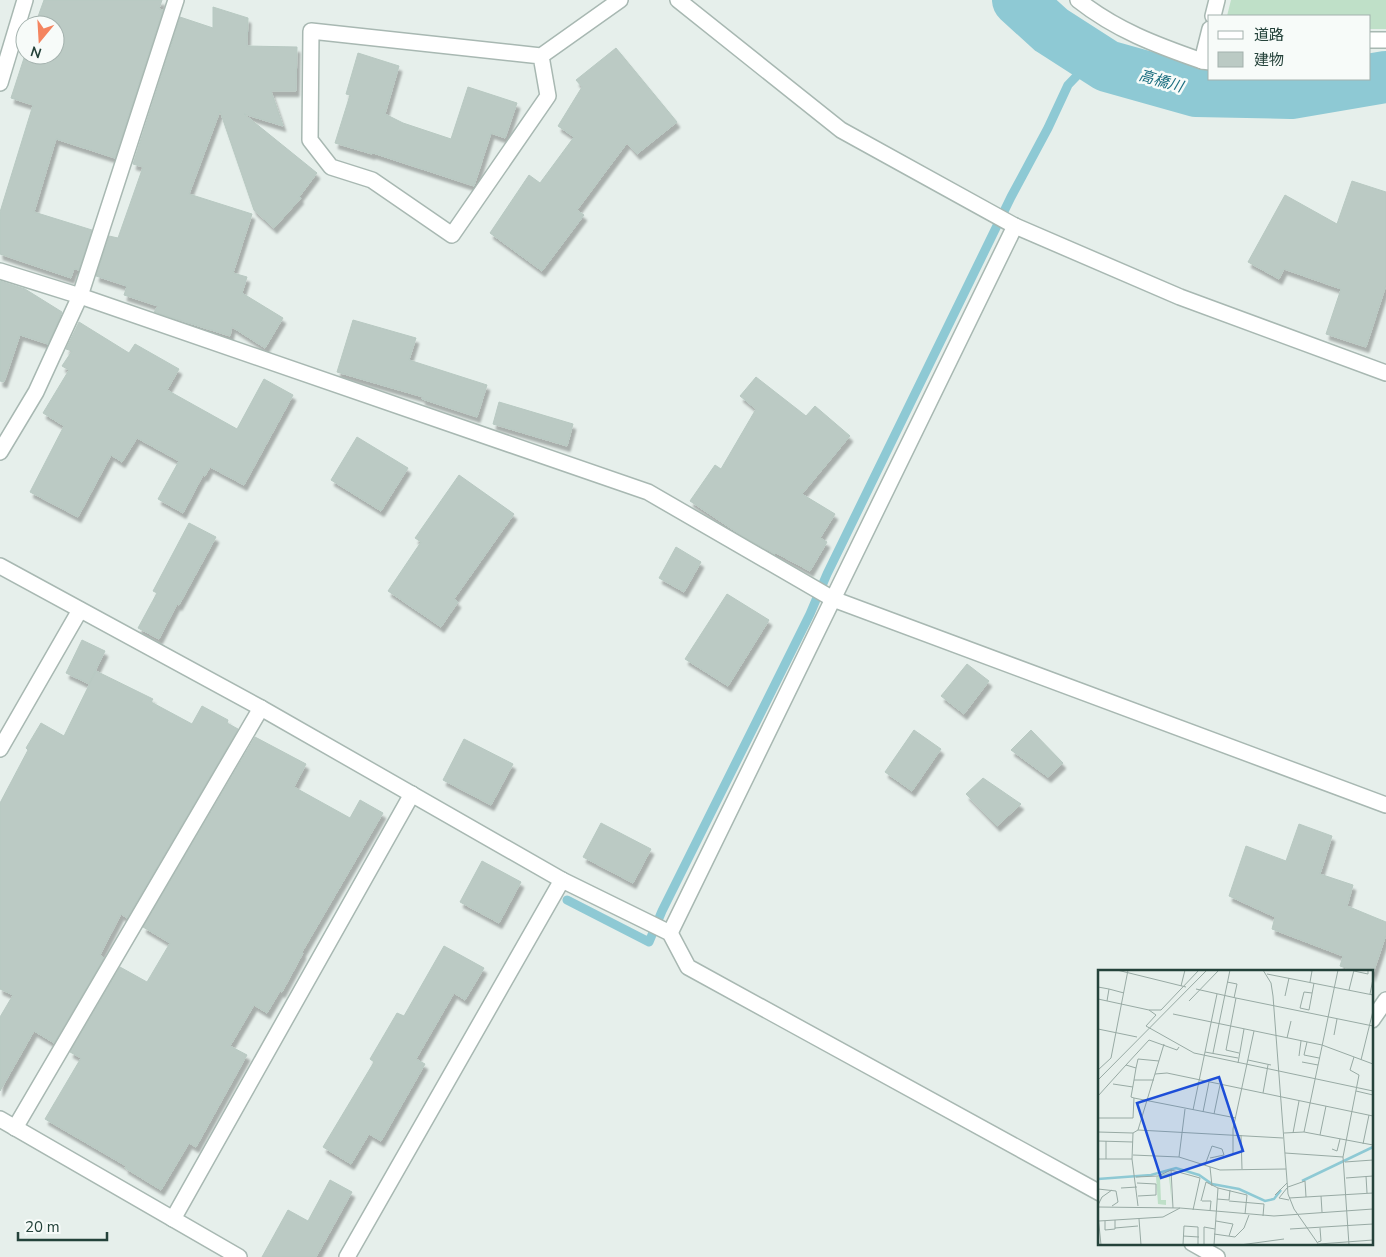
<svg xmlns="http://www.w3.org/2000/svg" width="1386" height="1257" font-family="'Nunito Sans','Noto Sans JP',sans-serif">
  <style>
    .green { fill: #bfe0c8 }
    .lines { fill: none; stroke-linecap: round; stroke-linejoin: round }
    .stream { stroke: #8ec9d4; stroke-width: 9 }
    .river { stroke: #8ec9d4; stroke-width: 52 }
    .building { fill: #bbcac4; stroke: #b8c9c2; filter: url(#shadow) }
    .minor-casing { stroke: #a8b8b2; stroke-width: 18 }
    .minor { stroke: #fff; stroke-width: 15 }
    .labels { text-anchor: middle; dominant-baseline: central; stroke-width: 5; stroke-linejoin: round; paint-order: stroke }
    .water-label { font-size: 15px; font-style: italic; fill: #1c6f80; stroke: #f7fbf9 }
    .inset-river { fill: none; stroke: #8ec9d4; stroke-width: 2.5 }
    .inset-road { fill: none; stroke: #98aaa4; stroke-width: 1 }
    .view { fill: #1d4ed8; fill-opacity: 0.15; stroke: #1d4ed8; stroke-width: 2.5 }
    .inset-edge { fill: none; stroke: #24423a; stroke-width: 2.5 }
  </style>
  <defs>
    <filter id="shadow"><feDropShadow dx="3" dy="5.5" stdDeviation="1" flood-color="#0004"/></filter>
  </defs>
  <rect width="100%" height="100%" fill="#e6efeb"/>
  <path class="green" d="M1231,0H1386V29H1370V16H1227Z"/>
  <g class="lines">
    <path class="stream" d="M567,900L649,942L662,911L810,614L827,574L1011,197L1048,128L1068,85L1094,58"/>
    <path class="river" d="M1018,0L1051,30L1107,66L1196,91L1291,93L1386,77"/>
  </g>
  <g class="building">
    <path d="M44,0H162L159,9L163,10L115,158L56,139L34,212L92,230L79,270L74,269L71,278L0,254V212L33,105L11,98L25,55H55V25H35Z"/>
    <path d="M213,7L248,18L247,46L297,47L296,91H271L283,126L244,114L317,173L299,197L301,198L274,228L254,210L220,111L189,194L252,214L233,273L247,277L242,293L283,318L265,348L232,327L230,336L154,312L158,306L124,295L127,286L96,276L109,236L118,238L143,167L133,164L180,17L213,28Z"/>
    <path d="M616,48L677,122L637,154L627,143L577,210L584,215L542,271L490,233L529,175L540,183L574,137L558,126L582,87L576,80Z"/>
    <path d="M358,53L399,66L385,114L403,123L451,139L468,87L517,103L505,138L491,133L474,186L373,153L372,154L335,143L350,95L346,94Z"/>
    <path d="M1352,181L1386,192V285L1366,347L1326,334L1341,289L1284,269L1279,279L1248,262L1285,195L1337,224Z"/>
    <path d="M0,281L25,289L62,312L48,344L20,335L4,382L0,381Z"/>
    <path d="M353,320L416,338L409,360L487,385L477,417L422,399L423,397L337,372Z"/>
    <path d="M79,322L129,353L135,344L179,369L167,390L237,429L264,379L293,395L244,485L210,467L205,476L203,475L183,513L158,499L179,461L137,438L122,462L111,455L78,517L30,492L64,426L43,413L69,370L62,366L72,351L66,349Z"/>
    <path d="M756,377L806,416L815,406L850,436L802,494L835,514L820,538L827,542L810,571L776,553L775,554L744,537L690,501L715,465L721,469L756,409L740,396Z"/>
    <path d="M499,402L573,424L567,446L493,424Z"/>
    <path d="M357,437L408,468L381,511L331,480Z"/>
    <path d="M459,475L514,514L454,599L458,602L441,627L388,591L421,542L415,538Z"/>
    <path d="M189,523L216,537L179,605L177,604L159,639L138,628L157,593L153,591Z"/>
    <path d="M676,547L701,562L684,592L659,578Z"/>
    <path d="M727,594L769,620L728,686L685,659Z"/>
    <path d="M82,640L105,651L89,684L66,673Z"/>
    <path d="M967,664L989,681L964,714L941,696Z"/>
    <path d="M96,671L153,699L151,702L192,724L202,706L228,720L227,723L238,729L127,918L121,914L100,955L104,958L54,1043L34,1031L0,1091V1017L13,995L0,989V803L28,750L26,748L41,723L64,736Z"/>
    <path d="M914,730L941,749L912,791L885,772Z"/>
    <path d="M1031,730L1063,763L1048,777L1011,750Z"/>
    <path d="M255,737L306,764L294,787L350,818L360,800L383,813L302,952L303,953L282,992L280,991L267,1013L254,1005L230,1046L247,1055L196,1147L189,1143L161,1190L125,1168L126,1166L45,1119L81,1058L70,1052L120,967L147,982L170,943L143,927Z"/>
    <path d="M464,739L513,764L491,805L443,780Z"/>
    <path d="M983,778L1021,804L997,826L966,794Z"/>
    <path d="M601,823L651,849L633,883L583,857Z"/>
    <path d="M1299,824L1332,836L1320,874L1353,885L1347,906L1386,922V935L1372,976V971H1355L1340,966L1343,956L1272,929L1275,917L1229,896L1246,846L1286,861Z"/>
    <path d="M482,861L521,882L499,923L460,902Z"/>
    <path d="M444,946L484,968L465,1000L454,993L416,1059L425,1064L381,1141L369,1134L351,1164L323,1147L374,1062L370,1059L397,1013L404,1016Z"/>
    <path d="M330,1180L352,1192L316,1257H262L288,1210L308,1221Z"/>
  </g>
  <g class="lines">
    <defs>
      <g id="minor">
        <path d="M678,0L841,130L1015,226L1180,297L1386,373"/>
        <path d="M1078,0C1116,30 1156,45 1202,61"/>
        <path d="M1213,16L1217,0"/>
        <path d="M1210,29L1202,61L1210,62"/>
        <path d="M1370,40H1386"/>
        <path d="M541,56L548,96L452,235L372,180L331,167L310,140L311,31L541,56L620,0"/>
        <path d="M0,83L25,0"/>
        <path d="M0,271L80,296L648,492L833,599L1386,805"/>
        <path d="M0,452L36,392L80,296L176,0"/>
        <path d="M0,566L261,708L562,880L670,933L688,967L1100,1193"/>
        <path d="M0,749L80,610"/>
        <path d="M670,933L1015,226"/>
        <path d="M1372,1020L1386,1000"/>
        <path d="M0,1119L239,1257"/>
        <path d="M15,1128L261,708"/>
        <path d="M173,1219L412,794"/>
        <path d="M1192,1243L1217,1257"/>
        <path d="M347,1257L562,880"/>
      </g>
    </defs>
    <use href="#minor" class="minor-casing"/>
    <use href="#minor" class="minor"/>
  </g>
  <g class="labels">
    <g class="water-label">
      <text transform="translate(1161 81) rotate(16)">高橋川</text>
    </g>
  </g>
  <g transform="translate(1098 970)">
    <rect width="275" height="275" fill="#e6efeb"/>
    <path d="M72,202L74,235L71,207L62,208L63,230H68V235L60,234L58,207Z" fill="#bfe0c8"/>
    <path class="inset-river" d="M0,209L53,205L78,198L101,205L114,214L141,219L167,231L176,229L183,220M204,211L275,177"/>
    <path class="inset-road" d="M19,0L88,17M165,0L173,13L175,26L190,224L196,239L221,275M210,0L214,1L212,12M256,1L270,4V0M169,4L275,25M129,12L139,14L136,28M83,16L87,0M0,17L11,19L9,31M11,19L26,23M98,19L138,28L128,80L141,83M251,20L256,0M214,23L206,22L202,38L211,40L216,13M272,24L275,9M187,26L191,8M138,28L275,56M0,29L51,40M91,31L121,0M51,40L58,45L48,56L96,83L275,121M51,40H63L101,0M75,44L224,75L275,94M0,59L39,67M236,65L239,49M189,68L193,51M209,72L206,85L221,88M107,82L140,88M115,83L132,0M201,86L203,71M150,90L173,95M263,90L275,41M204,92L220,95M140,93L146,59M28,95L51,70L79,80L81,77M38,98L40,89L61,91M0,100L13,88L30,0M57,104L69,103L275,146M0,110L109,0M15,114L35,117M258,121L275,125M165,123L170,95M0,126L28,95L38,98L36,110H56M36,128L138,148M95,140L119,24M105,142L111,112M116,144L122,115M0,146V126M0,148H35L36,128L33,127L36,110M40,160L66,74M0,162L35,163L40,160L185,168M206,162L240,0M35,163L34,189L40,236M186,163L206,162L275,175M195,163L201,131M143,165L144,199M222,165L228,136M0,171L35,172M265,174L271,145M234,179L239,181L242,169M187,183L245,187M35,185L81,187L122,200L188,199M135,185V159L156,61M81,187L87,139M0,189H34M8,189V171M247,192L275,190M107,195L114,176L124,179L126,185L112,188M112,197L114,216M73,200L102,208L95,240M268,206L269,223M38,207L60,206L73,200L75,238M248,208L275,206M39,213L58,214V225L40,226M190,217L207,211L208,227M23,218L39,217M189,218L181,228L191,230M0,219L18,221L20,232L14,236M177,225L189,213M223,226L224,242M191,228L275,223M119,229L131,230L132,220M103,231L108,212L120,218M104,231H113L112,241M131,231L166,234L165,246M0,235L4,227L14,220M0,237L82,238M0,245L3,275M41,249L43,275M1,251L65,247L82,238L176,246L275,239M7,251V260L17,259V250M118,251L135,254L131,266M17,258L40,256M192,259L275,254M116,264L137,267L146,258L151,245M85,266L101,267M220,272L223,271L222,258M221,274L275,270M85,275L86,256L100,257V275M106,275V257L117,259M116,275L120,218L149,225L147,244M142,275L186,269M251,275L245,187L261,105L252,100L256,87"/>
    <path class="view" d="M121,107L145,181L63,208L39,133Z"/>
    <rect width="275" height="275" class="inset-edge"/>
  </g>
  <rect x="1208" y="15" width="162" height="65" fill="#f7fbf9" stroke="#a3b1ad"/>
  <rect x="1218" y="31" width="25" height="8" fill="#ffffff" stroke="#a3b1ad"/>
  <text x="1254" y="40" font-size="15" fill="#24423a">道路</text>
  <rect x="1218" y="52" width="25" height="15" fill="#bbcac4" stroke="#a3b1ad"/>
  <text x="1254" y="65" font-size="15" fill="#24423a">建物</text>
  <g transform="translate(40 40) rotate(198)"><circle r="24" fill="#f7fbf9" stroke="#a3b1ad"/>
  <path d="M0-4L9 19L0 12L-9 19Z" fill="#f4845f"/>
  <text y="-8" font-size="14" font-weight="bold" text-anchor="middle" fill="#24423a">N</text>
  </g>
  <path d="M18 1232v8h89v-8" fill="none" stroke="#24423a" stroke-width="2.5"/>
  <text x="25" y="1232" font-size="15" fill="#24423a" stroke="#f7fbf9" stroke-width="4" paint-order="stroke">20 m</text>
</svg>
